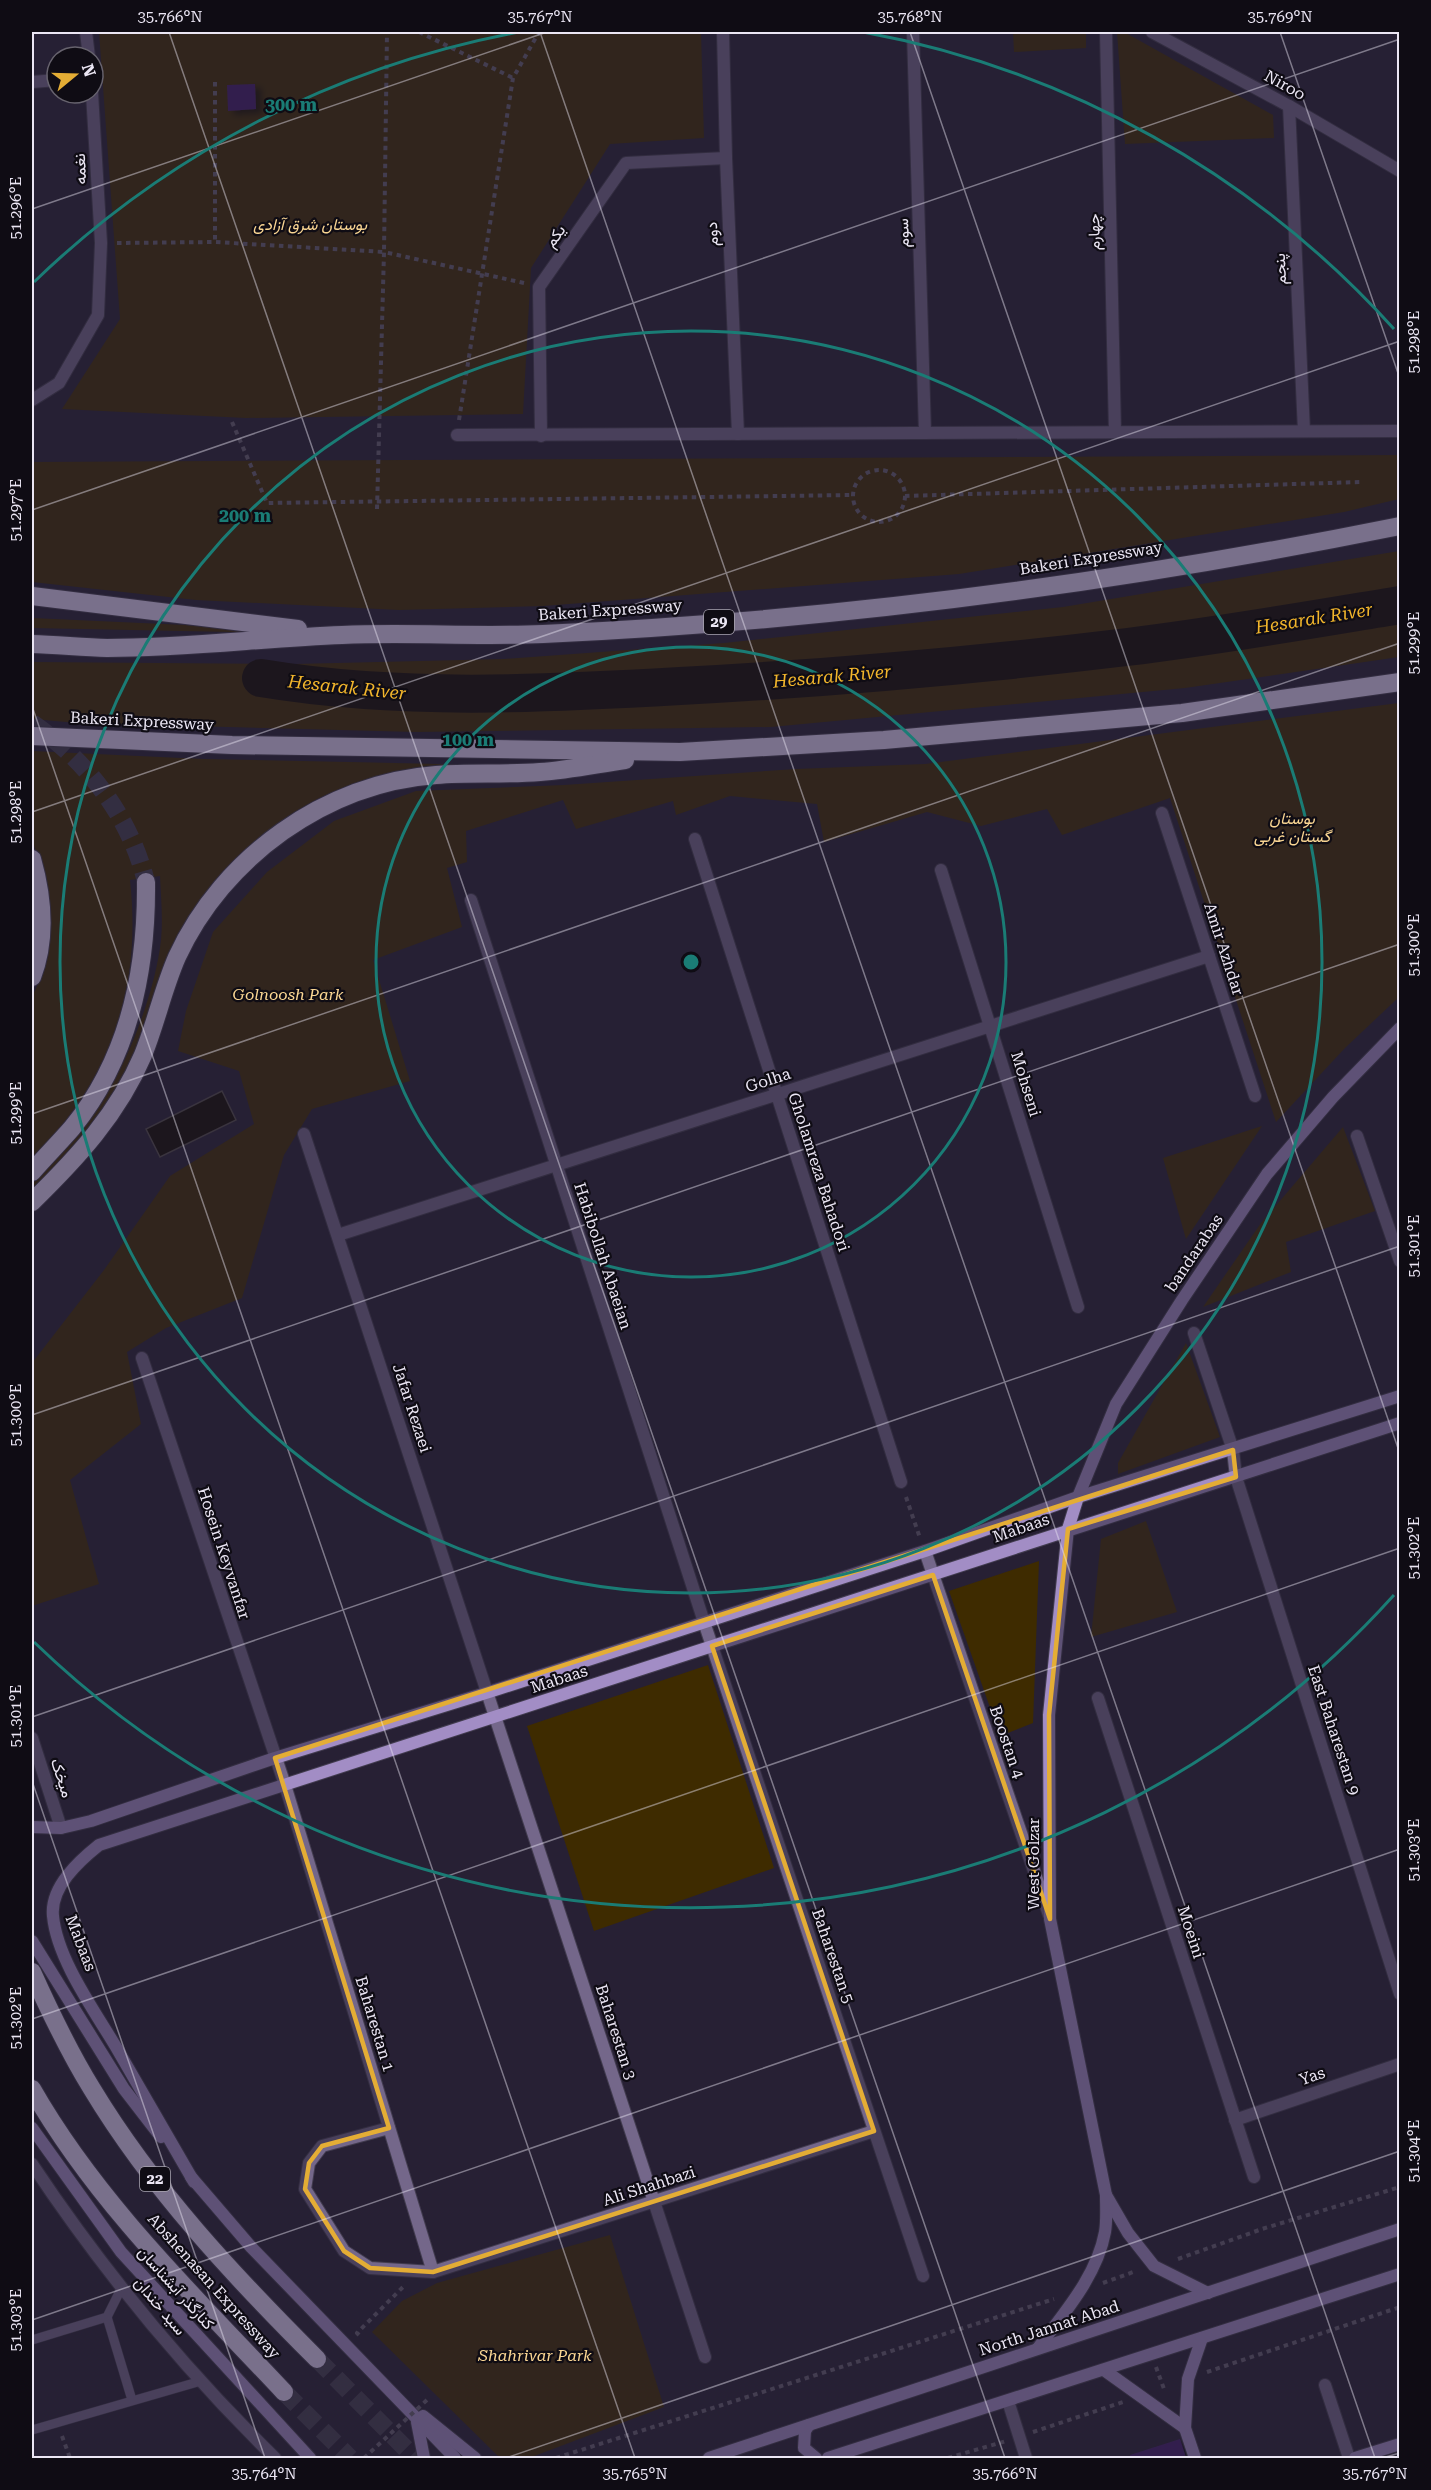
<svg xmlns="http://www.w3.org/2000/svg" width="1431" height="2490" font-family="'Roboto Serif',Vazirmatn,serif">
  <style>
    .green { fill: #3e2b00 }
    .water { fill: #110a02; stroke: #524c4b; stroke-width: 1.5 }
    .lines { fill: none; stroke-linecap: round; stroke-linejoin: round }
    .river { stroke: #110a02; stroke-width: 38 }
    .building { fill: #421e6a; filter: url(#shadow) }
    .highway-tunnel { stroke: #443e51; stroke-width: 18; stroke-dasharray: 18 9; stroke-linecap: butt }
    .lane-casing { stroke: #423c4f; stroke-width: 10 }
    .street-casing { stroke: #423c4f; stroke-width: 14 }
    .secondary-casing { stroke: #423c4f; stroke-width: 14 }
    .highway-casing { stroke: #423c4f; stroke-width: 20 }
    .path { stroke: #676072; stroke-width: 4; stroke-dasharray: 4.5 4.5; stroke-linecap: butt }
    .lane { stroke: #74678a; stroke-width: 9 }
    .street { stroke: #74678a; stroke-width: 12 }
    .secondary { stroke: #a28dc5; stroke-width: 12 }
    .highway { stroke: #ddd0f4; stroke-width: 18 }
    .path-bridge { stroke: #676072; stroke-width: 4; stroke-dasharray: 4.5 4.5; stroke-linecap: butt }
    .marked { fill: none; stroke: #e4ad35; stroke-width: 4.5; stroke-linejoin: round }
    .ticks { fill: none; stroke: #ebe6f4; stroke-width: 1.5; stroke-opacity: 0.45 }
    .ring { fill: none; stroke: #1a7c75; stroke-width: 3 }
    .labels { text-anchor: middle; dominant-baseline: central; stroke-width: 4.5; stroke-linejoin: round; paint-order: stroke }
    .shield { fill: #0f0c14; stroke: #a9a5b1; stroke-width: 1.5 }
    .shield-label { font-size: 15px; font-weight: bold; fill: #ebe6f4 }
    .street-label { font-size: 16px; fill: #ebe6f4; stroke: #0f0c14 }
    .park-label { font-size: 16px; font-style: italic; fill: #fad693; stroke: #0f0c14 }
    .water-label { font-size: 18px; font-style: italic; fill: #f2b62c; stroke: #0f0c14 }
    .centre { fill: #1a7c75; stroke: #0f0c14; stroke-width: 3 }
    .ring-label { font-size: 18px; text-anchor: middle; font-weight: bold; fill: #1a7c75; stroke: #0f0c14; stroke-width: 4.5; stroke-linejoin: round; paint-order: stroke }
    .neatline { fill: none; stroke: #ebe6f4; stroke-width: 2 }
    .ticks-label { font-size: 15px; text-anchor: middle; fill: #ebe6f4 }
  </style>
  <defs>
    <filter id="shadow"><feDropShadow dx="6" dy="4" stdDeviation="3" flood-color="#0009"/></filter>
  </defs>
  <rect width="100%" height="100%" fill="#272034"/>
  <g class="green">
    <path d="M99,32H701L704,138L610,144L531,268L523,414L246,418L62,409L120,319Z"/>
    <path d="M1013,32H1086V48L1014,52Z"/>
    <path d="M1117,32H1124L1273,115L1274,138L1125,144Z"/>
    <path d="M1399,455V499L1344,512L959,574L543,606L399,610L196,600L32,582V462Z"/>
    <path d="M1399,551V657L1185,688L771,727L416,732L78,723L32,719V662L295,664L504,659L724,643L1063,607Z"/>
    <path d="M32,618L185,625L279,633L32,628Z"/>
    <path d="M1399,703V997L1345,1048L1276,1122L1170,798L1062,835L1047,809L981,826L927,812L824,842L817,804L730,796L676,815L673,801L576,829L563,800L466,831L467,862L447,868L462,927L373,960L410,1081L312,1109L284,1155L242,1298L166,1328L127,1352L141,1424L70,1480L99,1584L32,1606V1363L104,1270L170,1176L254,1124L239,1071L178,1051L186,1011L213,932L267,872L334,821L416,791L564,785L796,769L925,764Z"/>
    <path d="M32,751L203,759L539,766C499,769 460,773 421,776C403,778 384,777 367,781C281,800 193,887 163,968C148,1008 140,1050 119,1087C109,1103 99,1122 87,1137C72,1156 49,1173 32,1190V1184C55,1158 79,1131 100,1103C128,1065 156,988 161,940C163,919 161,898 160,876L130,880C142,990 111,1080 32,1158V997L38,984L50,922L48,891L32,839Z"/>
    <path d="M1262,1126L1186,1239L1163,1158Z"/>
    <path d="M1343,1127L1375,1211L1286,1242L1291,1272L1203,1307L1261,1223Z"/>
    <path d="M1186,1343L1220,1437L1118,1474V1463Z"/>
    <path d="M1146,1521L1177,1612L1091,1637L1101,1539Z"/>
    <path d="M1039,1561L1033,1723L1000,1736L949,1591Z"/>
    <path d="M708,1665L774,1868L594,1931L527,1726Z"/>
    <path d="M610,2235L664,2407L529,2458L499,2457L372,2332L402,2301L437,2283Z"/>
  </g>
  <path class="water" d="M222,1091L236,1120L160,1157L146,1129Z"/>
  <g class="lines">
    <path class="river" d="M261,678C400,701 540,694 680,686C829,678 978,665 1127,647C1218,636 1309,620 1400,605"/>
  </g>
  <g class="building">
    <path d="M255,84L256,109L228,111L227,85Z"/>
    <path d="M1180,2439L1186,2458H1131L1130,2455Z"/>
  </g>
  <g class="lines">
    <g class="highway-tunnel">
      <path d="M32,723C87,761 130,816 146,882"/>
      <path d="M317,2359L415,2458"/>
      <path d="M284,2392L350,2458"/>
    </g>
    <defs>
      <g id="lane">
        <path d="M107,2317L132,2400"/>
        <path d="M32,2340L107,2317L122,2287"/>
        <path d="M32,2430L201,2381"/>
      </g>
      <g id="street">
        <path d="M86,32L89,57"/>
        <path d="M723,32L726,158L738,434"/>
        <path d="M913,32L925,433"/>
        <path d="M1106,32L1115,432"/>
        <path d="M1152,32L1289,106L1400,171"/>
        <path d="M32,82L57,80"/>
        <path d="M1289,106L1304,431"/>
        <path d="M32,400L59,383L98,315L101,243L92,93"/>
        <path d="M457,435L1400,431"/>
        <path d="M541,436L539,287L626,163L726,158"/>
        <path d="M1162,813L1255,1096"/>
        <path d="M695,839L901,1482"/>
        <path d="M941,870L1078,1307"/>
        <path d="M471,900L704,1622L923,2276"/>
        <path d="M304,1134L705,2357"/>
        <path d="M1357,1136L1400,1261"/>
        <path d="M338,1235L1209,956"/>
        <path d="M1194,1333L1233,1450L1236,1477L1400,1994"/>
        <path d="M142,1358L285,1785L433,2272"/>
        <path d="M925,1551L1049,1915"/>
        <path d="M1098,1698L1254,2177"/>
        <path d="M32,1738L61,1828"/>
        <path d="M1235,2120L1400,2064"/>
        <path d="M389,2128L322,2146L309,2163L305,2189L344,2251L370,2268L433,2272L874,2131"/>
        <path d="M32,2164C102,2269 185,2370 275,2458"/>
        <path d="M1325,2385L1349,2458"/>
        <path d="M1008,2401L1026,2458"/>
      </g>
      <g id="secondary">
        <path d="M32,1827L61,1828L91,1821L275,1758L489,1692L925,1551L1078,1497L1400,1396"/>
        <path d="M32,1941L124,2089L161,2137"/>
        <path d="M32,2128L121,2252L310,2458"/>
        <path d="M191,2177L251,2247L455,2458"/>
        <path d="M194,2182C168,2137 142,2092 116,2047C94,2010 57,1959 53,1916C50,1887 79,1861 99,1845L1400,1423"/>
        <path d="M1106,2195L1128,2233L1154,2266L1208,2293"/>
        <path d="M1038,2348C1064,2313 1097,2276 1105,2232C1107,2220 1106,2207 1106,2195L1050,1919L1049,1715L1068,1529L1078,1497L1116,1404L1182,1300L1267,1174L1333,1097L1400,1028"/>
        <path d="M1104,2370L1185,2428"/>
        <path d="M423,2416L475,2458"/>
        <path d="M417,2422L424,2458"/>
        <path d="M809,2425L805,2431L804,2448L816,2458"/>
        <path d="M709,2458L1400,2229"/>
        <path d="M828,2458L1400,2274"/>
        <path d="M1195,2458L1185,2428L1188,2379L1202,2338"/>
        <path d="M1355,2458L1400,2444"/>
      </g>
      <g id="highway">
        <path d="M32,596L298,629"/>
        <path d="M32,644C57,645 82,647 107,648C186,648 264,638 342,635C409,632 476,637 543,634C830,621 1118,583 1400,526"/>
        <path d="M32,736L232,745L680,752L884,740L1182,713L1400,682"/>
        <path d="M32,859C43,898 47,938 32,977"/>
        <path d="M32,1172C45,1157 59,1143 72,1128C129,1058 147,970 146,882"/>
        <path d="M32,1202C77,1158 118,1114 143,1055C156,1023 163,989 177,957C223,857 326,783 436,775C470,772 505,775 540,772C568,770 597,764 625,760"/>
        <path d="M32,1972C50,2012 69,2052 92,2089C153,2190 234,2276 317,2359"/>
        <path d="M32,2089C97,2203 195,2297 284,2392"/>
      </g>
    </defs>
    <use href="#lane" class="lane-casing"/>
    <use href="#street" class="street-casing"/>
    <use href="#secondary" class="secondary-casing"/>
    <use href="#highway" class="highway-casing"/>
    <g class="path">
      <path d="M419,32L513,78"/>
      <path d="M215,82V242"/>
      <path d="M117,243L215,242L384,252L387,32"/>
      <path d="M459,420L513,78L539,32"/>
      <path d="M232,422L267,503L853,495"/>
      <circle cx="879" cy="496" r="26"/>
      <path d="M905,496L1361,482"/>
      <path d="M377,509L384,252L524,283"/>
      <path d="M906,1497L920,1538"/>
      <path d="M1178,2259L1262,2229L1400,2187"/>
      <path d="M1103,2283L1136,2271"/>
      <path d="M359,2335L357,2333L403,2287"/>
      <path d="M1156,2367L1164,2389"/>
      <path d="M1207,2372L1400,2307"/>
      <path d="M1033,2432L1123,2402"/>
      <path d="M62,2436L70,2458"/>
      <path d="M556,2458L1054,2299"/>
      <path d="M948,2458L1006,2441"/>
    </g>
    <use href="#lane" class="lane"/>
    <use href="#street" class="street"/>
    <use href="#secondary" class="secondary"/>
    <use href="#highway" class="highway"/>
    <path class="path-bridge" d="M364,2458L427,2400"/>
  </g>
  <path d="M0 0H1431V2490H0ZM1233,1450L1236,1477L1068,1529L1049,1715L1050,1919L933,1575L712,1646L874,2131L433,2272L370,2268L344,2251L305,2189L309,2163L322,2146L389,2128L275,1758Z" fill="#272034" fill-opacity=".55" fill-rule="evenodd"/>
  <path class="marked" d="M1233,1450L1236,1477L1068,1529L1049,1715L1050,1919L933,1575L712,1646L874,2131L433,2272L370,2268L344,2251L305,2189L309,2163L322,2146L389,2128L275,1758Z"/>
  <path class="ticks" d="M169,32L1005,2458M540,32L1375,2458M910,32L1400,1454M1280,32L1400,379M32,209L547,32M32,510L1400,39M32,706L635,2458M32,812L1400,341M32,1114L1400,643M32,1415L1400,944M32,1717L1400,1246M32,1781L265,2458M32,2019L1400,1548M32,2320L1400,1849M506,2458L1400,2151M1382,2458L1400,2453"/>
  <g class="ring">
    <circle cx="691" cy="962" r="315"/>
    <circle cx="691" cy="962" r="631"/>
    <path d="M1394 1595A946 946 0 0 1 34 1642M34 282A946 946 0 0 1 519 32M863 32A946 946 0 0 1 1394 329"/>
  </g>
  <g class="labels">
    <g class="shield">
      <rect x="704" y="610" width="30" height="24" rx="4.5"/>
      <rect x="140" y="2167" width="30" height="24" rx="4.5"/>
    </g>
    <g class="shield-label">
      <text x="719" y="622">29</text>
      <text x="155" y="2179">22</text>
    </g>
    <g class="street-label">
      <text transform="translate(1285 85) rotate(29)">Niroo</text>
      <text transform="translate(80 169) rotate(-93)">نغمه</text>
      <text transform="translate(1094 232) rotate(-91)">چهارم</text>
      <text transform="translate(903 233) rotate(-92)">سوم</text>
      <text transform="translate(712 234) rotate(-92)">دوم</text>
      <text transform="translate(555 236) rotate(-55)">یکم</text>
      <text transform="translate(1280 269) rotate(-93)">پنجم</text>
      <text transform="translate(1091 558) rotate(-9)">Bakeri Expressway</text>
      <text transform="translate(610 610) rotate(-4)">Bakeri Expressway</text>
      <text transform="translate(142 721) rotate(3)">Bakeri Expressway</text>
      <text transform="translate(1224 949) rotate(72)">Amir Azhdar</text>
      <text transform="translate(768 1080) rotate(-18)">Golha</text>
      <text transform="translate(1026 1084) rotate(73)">Mohseni</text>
      <text transform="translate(819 1172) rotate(72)">Gholamreza Bahadori</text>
      <text transform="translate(1194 1253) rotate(-56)">bandarabas</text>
      <text transform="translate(603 1256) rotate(72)">Habibollah Abaeian</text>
      <text transform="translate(412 1408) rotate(72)">Jafar Rezaei</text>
      <text transform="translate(1021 1528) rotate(-19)">Mabaas</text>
      <text transform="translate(224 1553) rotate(72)">Hosein Keyvanfar</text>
      <text transform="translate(559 1679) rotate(-18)">Mabaas</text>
      <text transform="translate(1334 1730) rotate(72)">East Baharestan 9</text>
      <text transform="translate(1007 1742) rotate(71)">Boostan 4</text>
      <text transform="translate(62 1778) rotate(72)">میخک</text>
      <text transform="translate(1033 1864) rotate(-90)">West Golzar</text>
      <text transform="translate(1191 1932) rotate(72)">Moeini</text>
      <text transform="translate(81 1943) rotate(69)">Mabaas</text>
      <text transform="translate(833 1956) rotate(71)">Baharestan 5</text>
      <text transform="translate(375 2024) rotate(73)">Baharestan 1</text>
      <text transform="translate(616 2032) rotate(72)">Baharestan 3</text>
      <text transform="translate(1312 2076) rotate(-19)">Yas</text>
      <text transform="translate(649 2186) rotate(-18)">Ali Shahbazi</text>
      <text transform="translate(214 2286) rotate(48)">Abshenasan Expressway</text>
      <text transform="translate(176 2288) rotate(48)">کنارگذر آبشناسان</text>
      <text transform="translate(160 2306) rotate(50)">سید خندان</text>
      <text transform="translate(1049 2328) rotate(-18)">North Jannat Abad</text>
    </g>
    <g class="park-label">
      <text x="310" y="224">بوستان شرق آزادی</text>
      <text x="1292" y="818">بوستان<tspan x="1292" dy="18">گستان غربی</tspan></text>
      <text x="288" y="994">Golnoosh Park</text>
      <text x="535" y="2355">Shahrivar Park</text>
    </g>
    <g class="water-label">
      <text transform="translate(1314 618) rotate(-9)">Hesarak River</text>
      <text transform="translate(832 676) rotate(-5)">Hesarak River</text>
      <text transform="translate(347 687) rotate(6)">Hesarak River</text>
    </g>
  </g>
  <circle cx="691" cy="962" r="9" class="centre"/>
  <g class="ring-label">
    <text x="291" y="111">300 m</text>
    <text x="245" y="522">200 m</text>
    <text x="468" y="746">100 m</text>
  </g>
  <rect width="1431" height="2490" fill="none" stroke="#0f0c14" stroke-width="66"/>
  <g transform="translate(75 75) rotate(71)"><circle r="28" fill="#0f0c14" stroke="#67636e" stroke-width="1.5"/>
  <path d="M0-4.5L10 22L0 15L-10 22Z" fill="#e4ad35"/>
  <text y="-9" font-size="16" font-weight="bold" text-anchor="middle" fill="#ebe6f4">N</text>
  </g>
  <rect x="33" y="33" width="1365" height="2424" class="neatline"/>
  <g class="ticks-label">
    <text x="170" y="22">35.766°N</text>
    <text x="540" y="22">35.767°N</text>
    <text x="910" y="22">35.768°N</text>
    <text x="1280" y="22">35.769°N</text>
    <text transform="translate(16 208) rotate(-90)" y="5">51.296°E</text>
    <text transform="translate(1414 342) rotate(-90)" y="5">51.298°E</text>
    <text transform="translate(16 510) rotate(-90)" y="5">51.297°E</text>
    <text transform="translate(1414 643) rotate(-90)" y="5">51.299°E</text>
    <text transform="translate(16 812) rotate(-90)" y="5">51.298°E</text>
    <text transform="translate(1414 945) rotate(-90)" y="5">51.300°E</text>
    <text transform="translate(16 1113) rotate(-90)" y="5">51.299°E</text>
    <text transform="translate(1414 1246) rotate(-90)" y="5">51.301°E</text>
    <text transform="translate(16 1415) rotate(-90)" y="5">51.300°E</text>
    <text transform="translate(1414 1548) rotate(-90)" y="5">51.302°E</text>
    <text transform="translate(16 1716) rotate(-90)" y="5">51.301°E</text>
    <text transform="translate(1414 1850) rotate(-90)" y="5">51.303°E</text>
    <text transform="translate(16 2018) rotate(-90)" y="5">51.302°E</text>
    <text transform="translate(1414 2151) rotate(-90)" y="5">51.304°E</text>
    <text transform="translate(16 2320) rotate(-90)" y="5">51.303°E</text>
    <text x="264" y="2479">35.764°N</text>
    <text x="635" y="2479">35.765°N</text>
    <text x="1005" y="2479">35.766°N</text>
    <text x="1375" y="2479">35.767°N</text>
  </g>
</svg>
